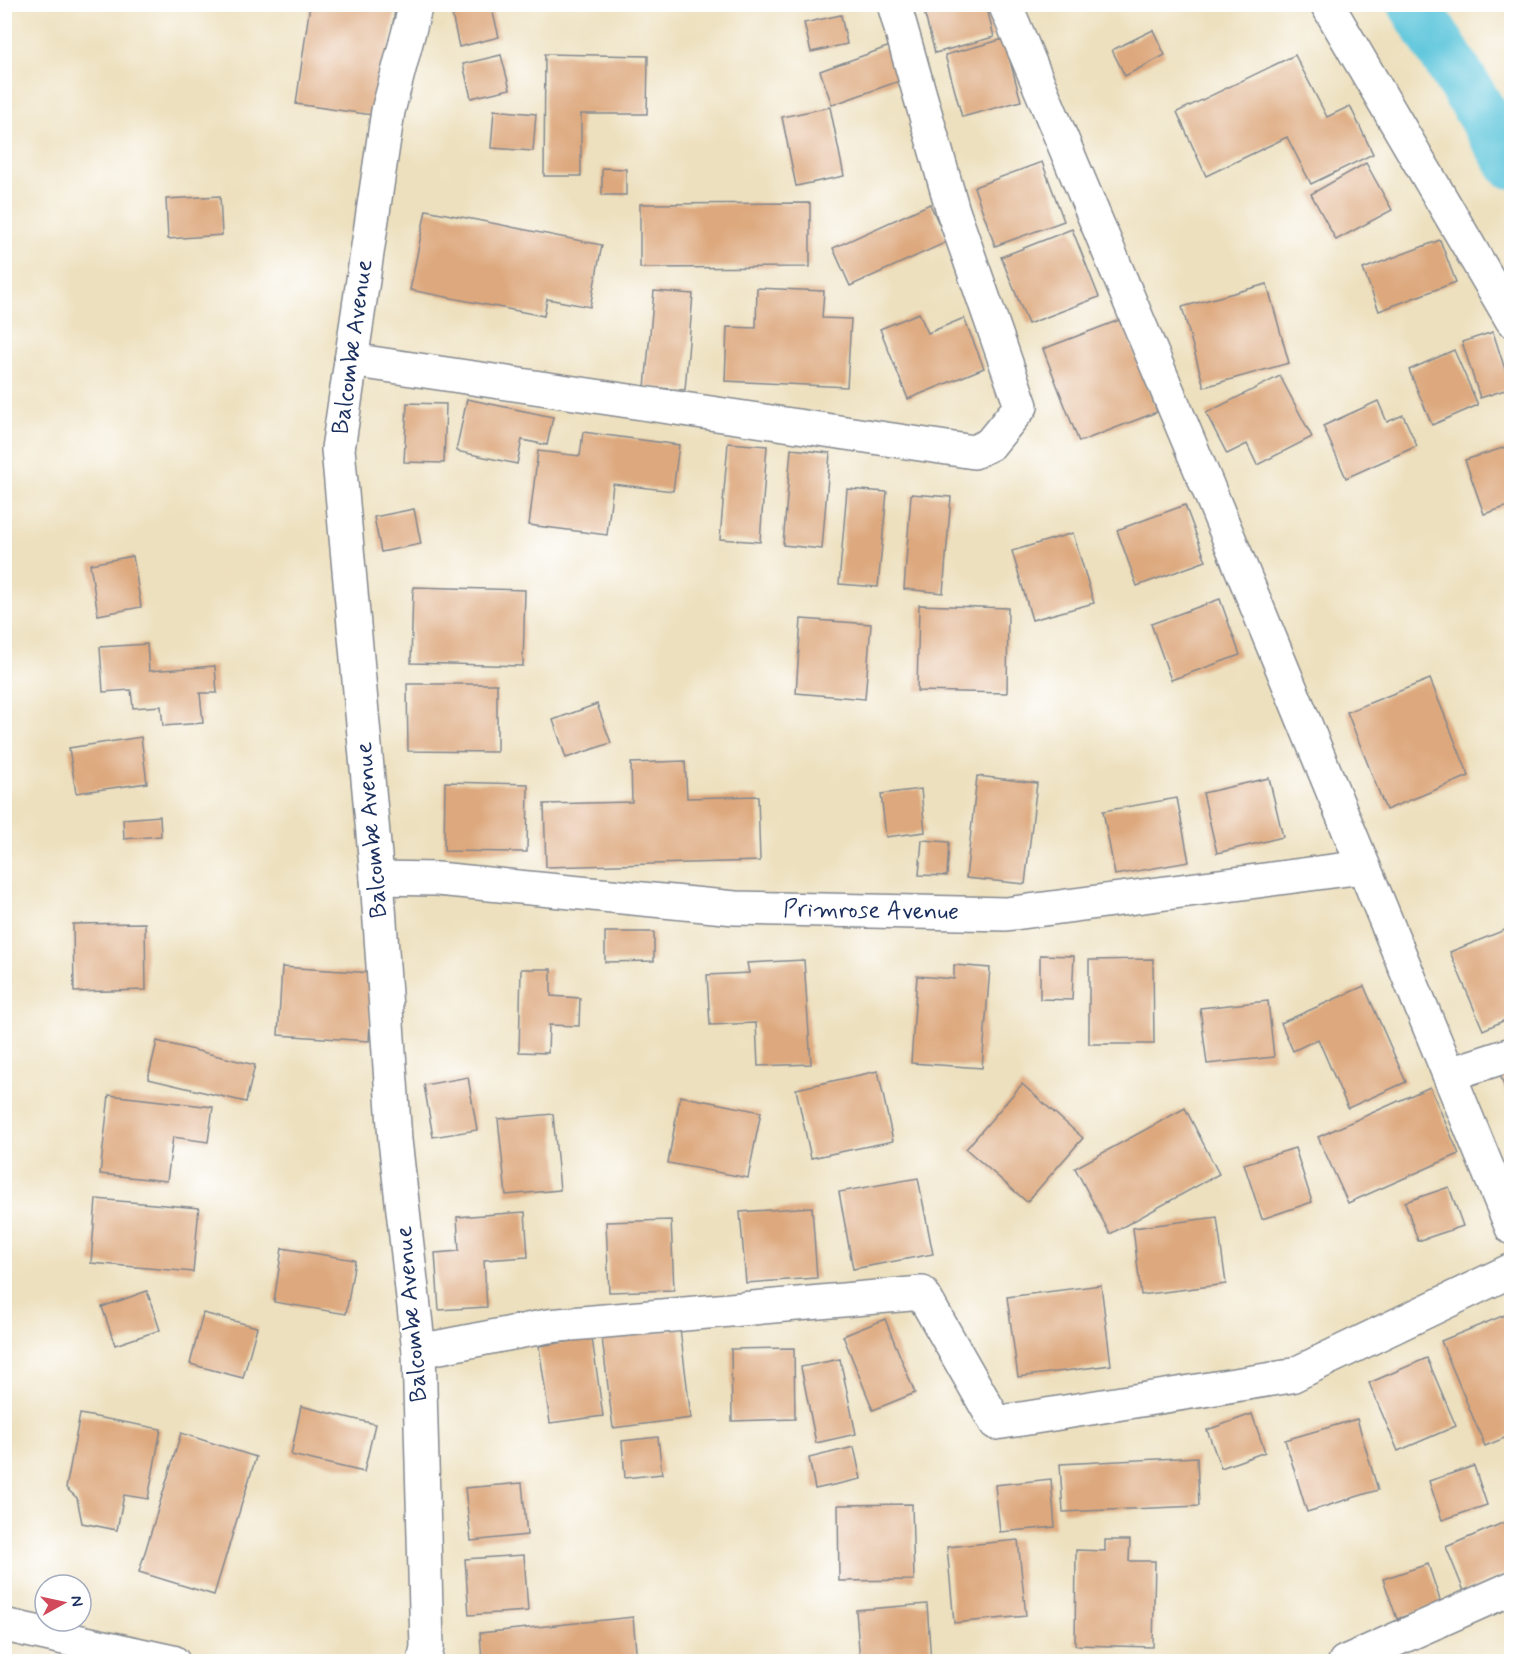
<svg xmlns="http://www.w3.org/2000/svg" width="1516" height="1666" font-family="Mynerve,sans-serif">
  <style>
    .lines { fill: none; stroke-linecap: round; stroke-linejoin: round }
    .canal { stroke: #5ec6db; stroke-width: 52 }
    .building { fill: #dda87d }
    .minor-casing { stroke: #84888e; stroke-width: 36 }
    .minor { stroke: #fff; stroke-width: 33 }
    .labels { text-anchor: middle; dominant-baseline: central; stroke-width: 5; stroke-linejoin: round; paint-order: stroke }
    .street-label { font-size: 24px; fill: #1b2f5e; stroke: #fff }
  </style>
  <rect width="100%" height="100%" fill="#fff"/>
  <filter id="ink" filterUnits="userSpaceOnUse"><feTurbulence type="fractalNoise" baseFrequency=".0167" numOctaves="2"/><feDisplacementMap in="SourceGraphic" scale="12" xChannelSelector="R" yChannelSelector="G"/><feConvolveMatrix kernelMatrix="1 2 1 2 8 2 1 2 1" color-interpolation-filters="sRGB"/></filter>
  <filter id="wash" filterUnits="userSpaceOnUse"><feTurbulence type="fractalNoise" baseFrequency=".008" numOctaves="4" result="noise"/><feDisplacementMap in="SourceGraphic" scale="24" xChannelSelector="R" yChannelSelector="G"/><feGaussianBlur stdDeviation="1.35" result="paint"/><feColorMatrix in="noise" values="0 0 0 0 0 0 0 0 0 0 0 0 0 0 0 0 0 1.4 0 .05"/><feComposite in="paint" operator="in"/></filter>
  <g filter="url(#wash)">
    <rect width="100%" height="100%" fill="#ede0be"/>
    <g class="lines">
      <path class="canal" d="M1414,4L1512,163"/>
    </g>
    <g id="blocks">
      <g class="building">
        <path d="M310,4H396L379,116L296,104Z"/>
        <path d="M922,4H986L994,37L935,53Z"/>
        <path d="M450,5H491L499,37L459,47Z"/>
        <path d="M841,15L847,44L811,52L804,23Z"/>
        <path d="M1153,30L1165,55L1125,76L1112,50Z"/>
        <path d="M1004,39L1021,101L962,117L945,55Z"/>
        <path d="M893,45L905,79L832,105L820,71Z"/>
        <path d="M545,54L648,56L647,114H581V176H544Z"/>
        <path d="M501,55L510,89L471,98L463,64Z"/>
        <path d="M1295,55L1327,117L1350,106L1373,154L1311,184L1287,137L1206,176L1177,112Z"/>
        <path d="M830,107L844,176L796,186L782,117Z"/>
        <path d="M494,110L536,114L533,151L491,148Z"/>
        <path d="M1042,162L1064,221L995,246L974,187Z"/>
        <path d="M1366,163L1392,210L1336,240L1311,194Z"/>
        <path d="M602,168L626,169V195H602Z"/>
        <path d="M220,196L222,235L168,239L166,199Z"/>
        <path d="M810,203V267L640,268V204Z"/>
        <path d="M930,204L947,242L850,286L833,248Z"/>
        <path d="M426,210L602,245L590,307L547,299L544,316L410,290Z"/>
        <path d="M1072,229L1099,297L1028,324L1001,257Z"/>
        <path d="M1440,240L1456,282L1379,311L1363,269Z"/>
        <path d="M1267,284L1289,363L1204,387L1182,307Z"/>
        <path d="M757,288L824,291L822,318L851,319L847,387L725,381L727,327L756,328Z"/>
        <path d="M654,291L693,294L685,390L645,387Z"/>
        <path d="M919,313L928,333L964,318L984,368L908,399L880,329Z"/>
        <path d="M1122,319L1157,412L1079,442L1043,349Z"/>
        <path d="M1493,332L1511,388L1480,398L1462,342Z"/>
        <path d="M1454,350L1478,405L1432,425L1409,370Z"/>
        <path d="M1280,376L1312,437L1257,465L1247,444L1227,454L1206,413Z"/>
        <path d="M467,399L553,417L547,445L522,440L517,464L456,451Z"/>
        <path d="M1378,401L1387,422L1403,415L1417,446L1346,478L1323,426Z"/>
        <path d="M407,403L446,404L444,463L404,462Z"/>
        <path d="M583,432L679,445L673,491L613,484L607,535L529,525L538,451L580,456Z"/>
        <path d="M728,443L767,446L760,542L720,539Z"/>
        <path d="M1512,445V505L1484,514L1465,460Z"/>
        <path d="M791,449L830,453L822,549L783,545Z"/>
        <path d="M847,489L887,492L878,587L839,584Z"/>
        <path d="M911,494L951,497L943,593L904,589Z"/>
        <path d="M1185,505L1206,561L1137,586L1117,530Z"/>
        <path d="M414,509L421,544L381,552L374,517Z"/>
        <path d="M1073,533L1094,603L1032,620L1012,551Z"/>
        <path d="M133,556L141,607L98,615L90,564Z"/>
        <path d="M413,587L525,590L523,666L411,663Z"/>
        <path d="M1220,599L1240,655L1171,680L1151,624Z"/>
        <path d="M919,605L1008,608L1007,693L917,691Z"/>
        <path d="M801,619L871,624L865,699L796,693Z"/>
        <path d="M147,644L149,671L215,666L217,693H200L203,723L163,726L161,706L133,708L131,690L103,692L100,647Z"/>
        <path d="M1430,679L1469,776L1386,810L1347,712Z"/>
        <path d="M407,684H497V752L408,751Z"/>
        <path d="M597,704L611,743L566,758L553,720Z"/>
        <path d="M141,737L147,783L76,793L69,748Z"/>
        <path d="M685,761L687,798L758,796L760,861L546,867L544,804L632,802L631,763Z"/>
        <path d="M977,776L1037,783L1025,884L966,878Z"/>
        <path d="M1269,778L1283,837L1217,853L1203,793Z"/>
        <path d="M445,782L528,784L527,852L444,851Z"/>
        <path d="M921,789L925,832L886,837L881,794Z"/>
        <path d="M1177,798L1189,862L1115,875L1103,811Z"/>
        <path d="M160,816L161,836L124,839L123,819Z"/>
        <path d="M922,840L949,842L947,876L919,875Z"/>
        <path d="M145,923L146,990L74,992L73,924Z"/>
        <path d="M1512,927V1017L1483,1030L1450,952Z"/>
        <path d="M605,932H654V961L605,962Z"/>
        <path d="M1040,955L1074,956L1072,1000L1040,999Z"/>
        <path d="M1153,959L1154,1044H1089V960Z"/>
        <path d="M804,960L811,1064L758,1066L756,1023L710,1025L707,975L749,973L747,963Z"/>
        <path d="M954,965L990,968L982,1068L911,1063L917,976L954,979Z"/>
        <path d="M282,967L373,973L369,1041L278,1035Z"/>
        <path d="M521,969H551V996L580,998L579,1026L549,1025L548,1053L519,1052Z"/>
        <path d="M1364,986L1406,1082L1348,1108L1318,1039L1293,1051L1281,1023Z"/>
        <path d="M1268,1001L1274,1057L1207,1064L1200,1008Z"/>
        <path d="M157,1041L255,1065L246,1102L148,1079Z"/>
        <path d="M878,1071L893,1141L811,1158L796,1089Z"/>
        <path d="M1512,1071V1105H1511L1500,1075Z"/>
        <path d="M468,1077L477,1130L433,1137L424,1085Z"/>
        <path d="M1022,1084L1083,1138L1027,1202L966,1149Z"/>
        <path d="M1430,1087L1459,1154L1348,1203L1318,1137Z"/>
        <path d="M109,1095L213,1107L208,1142L173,1137L167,1181L100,1174Z"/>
        <path d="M680,1096L761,1112L748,1178L668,1163Z"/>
        <path d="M1185,1108L1219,1174L1110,1234L1075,1168Z"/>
        <path d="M553,1114L560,1190L506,1195L498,1119Z"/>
        <path d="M1295,1148L1312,1202L1262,1219L1244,1164Z"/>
        <path d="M918,1178L933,1254L853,1269L839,1192Z"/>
        <path d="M1449,1187L1463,1226L1418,1241L1405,1202Z"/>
        <path d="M96,1199L199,1208L193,1272L91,1263Z"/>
        <path d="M812,1207L817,1278L746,1283L740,1212Z"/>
        <path d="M525,1212L528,1257L484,1260L487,1307L439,1310L435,1253L459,1251L457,1217Z"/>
        <path d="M1217,1217L1226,1284L1141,1295L1133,1228Z"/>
        <path d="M671,1220L674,1290L609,1292L606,1222Z"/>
        <path d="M282,1248L355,1260L346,1314L274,1302Z"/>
        <path d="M1101,1285L1111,1365L1018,1377L1007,1297Z"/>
        <path d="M147,1291L160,1330L115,1345L102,1307Z"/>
        <path d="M1512,1312V1435L1485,1446L1441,1341Z"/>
        <path d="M203,1313L257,1327L243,1378L190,1364Z"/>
        <path d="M885,1319L915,1393L873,1410L843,1336Z"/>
        <path d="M680,1329L691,1418L613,1428L602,1338Z"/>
        <path d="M592,1338L603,1416L550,1423L539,1346Z"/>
        <path d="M794,1348L795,1419L732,1421L731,1349Z"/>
        <path d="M1427,1358L1456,1426L1398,1451L1369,1383Z"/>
        <path d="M840,1359L856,1434L816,1443L801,1367Z"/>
        <path d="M301,1406L375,1424L364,1472L291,1455Z"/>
        <path d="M80,1414L161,1429L148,1499L124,1495L117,1530L82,1523L77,1498L66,1488Z"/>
        <path d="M1252,1414L1265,1452L1221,1468L1207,1430Z"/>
        <path d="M1357,1419L1378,1490L1307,1512L1285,1440Z"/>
        <path d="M181,1433L256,1457L214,1595L139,1572Z"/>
        <path d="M658,1437L662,1474L625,1478L622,1441Z"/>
        <path d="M854,1447L861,1479L815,1489L809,1458Z"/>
        <path d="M1197,1457L1199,1506L1063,1512L1060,1464Z"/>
        <path d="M1474,1466L1487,1505L1442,1520L1429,1481Z"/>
        <path d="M1051,1479L1055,1527L1000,1532L995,1485Z"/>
        <path d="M522,1483L527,1535L471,1541L465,1488Z"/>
        <path d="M912,1504L914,1580L839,1581L838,1505Z"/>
        <path d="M1512,1519V1571L1464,1591L1446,1547Z"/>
        <path d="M1018,1540L1026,1616L954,1623L947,1547Z"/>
        <path d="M1105,1540H1130L1129,1561H1155L1153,1647L1075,1645L1076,1550L1105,1551Z"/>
        <path d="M524,1555L528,1611L469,1615L465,1559Z"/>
        <path d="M1428,1564L1441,1603L1397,1619L1383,1579Z"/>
        <path d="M927,1604L931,1662H860L856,1610Z"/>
        <path d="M633,1617L637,1662H482L480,1633Z"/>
      </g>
    </g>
  </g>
  <g filter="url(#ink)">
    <use href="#blocks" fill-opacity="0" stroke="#84888e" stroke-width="1.5"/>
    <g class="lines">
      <defs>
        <g id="minor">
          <path d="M416,4L388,111L338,449L377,878L395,1140L419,1351L427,1647L424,1662"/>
          <path d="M1005,4L1207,485L1512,1228"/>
          <path d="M1327,4L1512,320"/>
          <path d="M351,360L974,452L990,444L1021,406L953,211L894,4"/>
          <path d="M377,878L437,879L735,908L1006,914L1363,867"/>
          <path d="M1450,1074L1512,1054"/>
          <path d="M419,1351L548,1326L922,1293L996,1423L1291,1376L1512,1270"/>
          <path d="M4,1625L173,1662"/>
          <path d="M1345,1662L1512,1588"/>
        </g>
      </defs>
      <use href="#minor" class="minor-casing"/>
      <use href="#minor" class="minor"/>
    </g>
  </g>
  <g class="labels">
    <g class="street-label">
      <text transform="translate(353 347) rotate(-82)">Balcombe Avenue</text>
      <text transform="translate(372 830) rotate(-95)">Balcombe Avenue</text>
      <text transform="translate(871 911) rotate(1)">Primrose Avenue</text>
      <text transform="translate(412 1314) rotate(-95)">Balcombe Avenue</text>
    </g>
  </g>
  <rect width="1516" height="1666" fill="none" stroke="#fff" stroke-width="24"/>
  <g transform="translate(63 1603) rotate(82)"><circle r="28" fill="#ffffff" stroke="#a4acbf" stroke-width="1.5"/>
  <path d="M0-4.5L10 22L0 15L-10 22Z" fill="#d1495b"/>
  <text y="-9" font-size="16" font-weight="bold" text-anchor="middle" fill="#1b2f5e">N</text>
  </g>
</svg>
